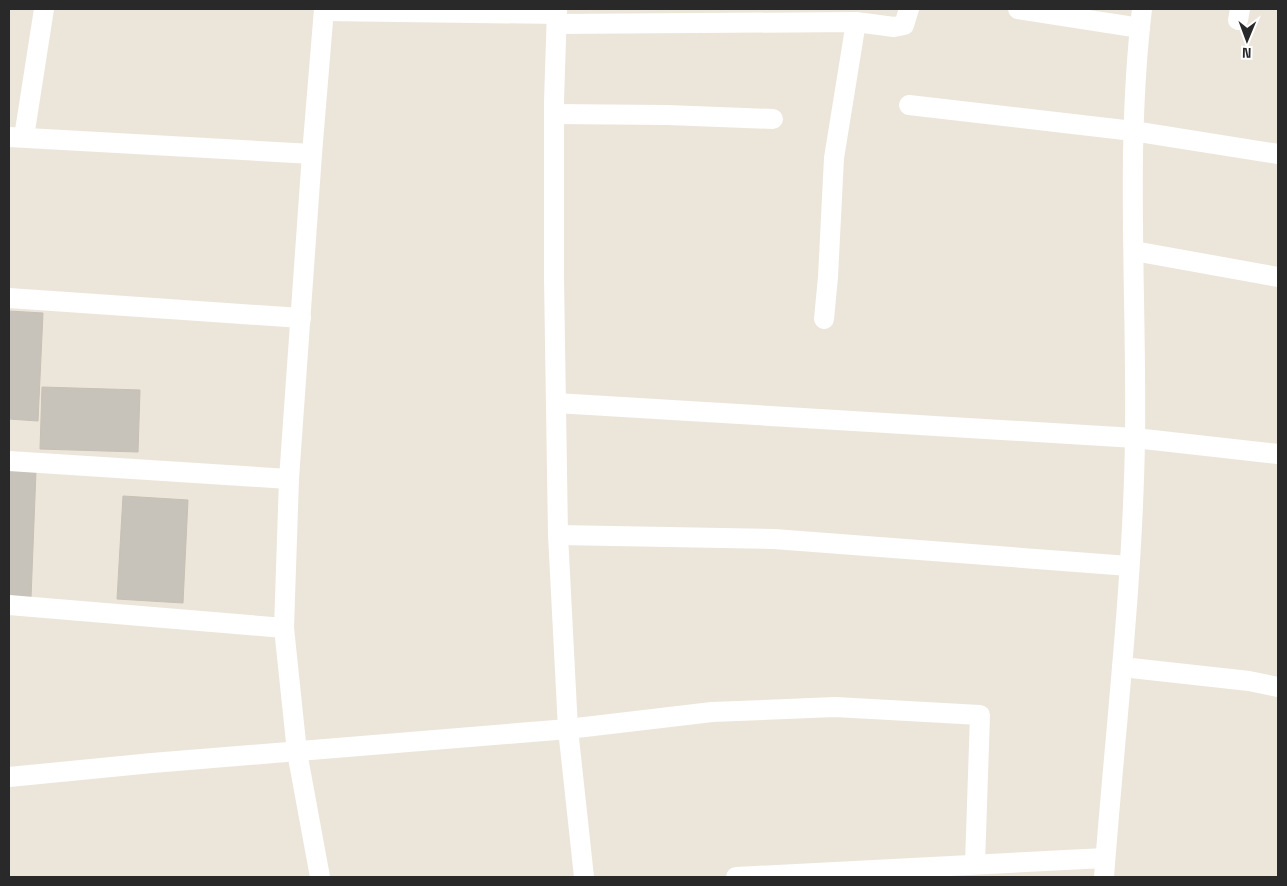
<svg xmlns="http://www.w3.org/2000/svg" width="1287" height="886" font-family="'Space Grotesk',sans-serif">
  <style>
    .building { fill: #c7c2ba; stroke: #c7c1b4 }
    .lines { fill: none; stroke-linecap: round; stroke-linejoin: round }
    .minor { stroke: #fff; stroke-width: 20 }
  </style>
  <rect width="100%" height="100%" fill="#ece5da"/>
  <g class="building">
    <path d="M9,311L43,313L38,421L9,419Z"/>
    <path d="M42,387L140,390L138,452L40,449Z"/>
    <path d="M9,470L36,471L31,598L9,597Z"/>
    <path d="M123,496L188,500L183,603L117,599Z"/>
  </g>
  <g class="lines">
    <g class="minor">
      <path d="M557,9L554,101V279L558,535L568,729L584,877"/>
      <path d="M1018,9L1140,28"/>
      <path d="M324,11L557,14"/>
      <path d="M1238,20L1240,9"/>
      <path d="M557,24L856,22L894,27L904,25L909,9"/>
      <path d="M909,105L1133,131L1278,154"/>
      <path d="M554,114L667,115L773,119"/>
      <path d="M9,137L312,154L324,9"/>
      <path d="M24,137L44,9"/>
      <path d="M312,154L289,479L284,628L297,752L320,877"/>
      <path d="M1134,251L1278,277"/>
      <path d="M9,298L301,318"/>
      <path d="M824,319L828,277L834,158L856,22"/>
      <path d="M556,403L1135,438L1278,454"/>
      <path d="M9,461L289,479"/>
      <path d="M558,535L774,539L1129,566"/>
      <path d="M9,605L284,628"/>
      <path d="M1122,667L1249,681L1278,687"/>
      <path d="M9,777L152,763L568,729L712,712L835,707L980,715L975,864"/>
      <path d="M736,877L1105,858"/>
      <path d="M1104,877C1115,731 1133,584 1135,437C1137,294 1125,151 1142,9"/>
    </g>
  </g>
  <rect width="1287" height="886" fill="none" stroke="#292929" stroke-width="20"/>
  <g transform="translate(1247 40) rotate(181)" stroke="#ffffff" stroke-width="4" paint-order="stroke">
  <path d="M0-4L9 19L0 12L-9 19Z" fill="#292929"/>
  <text y="-8" font-size="14" font-weight="bold" text-anchor="middle" fill="#292929">N</text>
  </g>
</svg>
